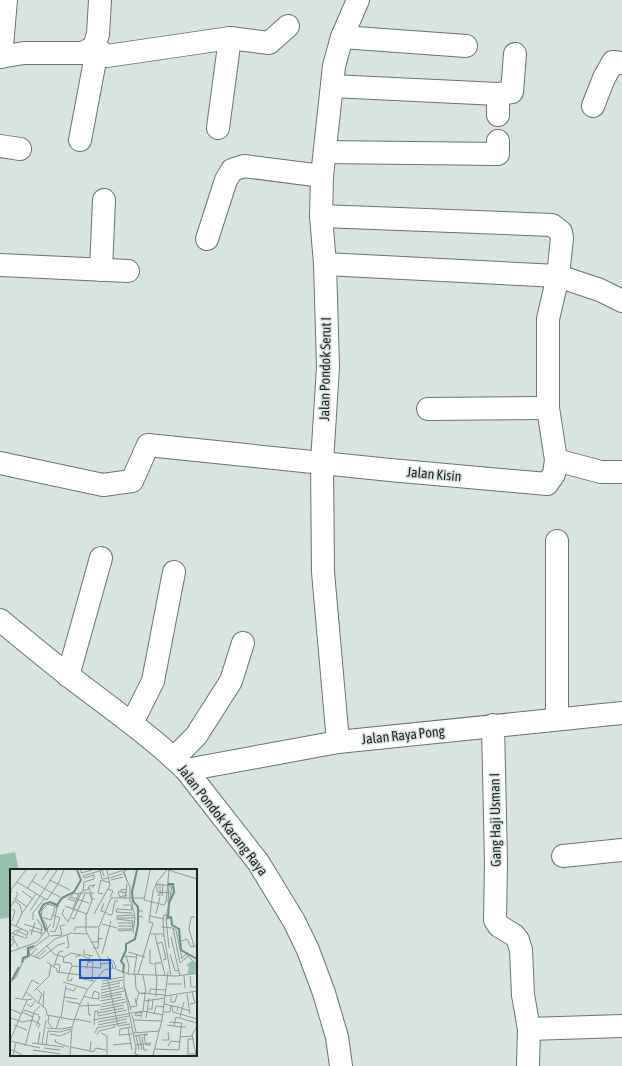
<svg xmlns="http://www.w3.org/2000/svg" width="622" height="1066" font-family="'Asap Condensed',sans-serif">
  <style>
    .grass { fill: #97c1af }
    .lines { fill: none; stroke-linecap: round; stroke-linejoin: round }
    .minor-casing { stroke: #69746f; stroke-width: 24 }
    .major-casing { stroke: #69746f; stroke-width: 24 }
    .minor { stroke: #fff; stroke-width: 22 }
    .major { stroke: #fff; stroke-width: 22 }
    .labels { text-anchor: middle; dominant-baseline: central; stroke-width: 3; stroke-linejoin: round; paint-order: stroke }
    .street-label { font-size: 14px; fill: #1e2321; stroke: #d8e4de }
    .inset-river { fill: none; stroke: #66907e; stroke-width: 2 }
    .inset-road { fill: none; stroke: #8e9792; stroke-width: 1 }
    .view { fill: #1d4ed8; fill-opacity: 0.15; stroke: #1d4ed8; stroke-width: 2 }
    .inset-edge { fill: none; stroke: #1e2321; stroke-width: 2 }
  </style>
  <rect width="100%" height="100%" fill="#d8e4de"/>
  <path class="grass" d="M15,852L19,870H11V917L0,919V855Z"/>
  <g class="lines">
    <defs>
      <g id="minor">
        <path d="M342,37L466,46"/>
        <path d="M94,47L107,56L230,38L269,43L288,26"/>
        <path d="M0,57L24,53H83L94,47L98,34L100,0"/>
        <path d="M1,57L6,0"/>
        <path d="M332,86L498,94"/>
        <path d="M593,106L604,78L613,62L622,63"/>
        <path d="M498,115V94L512,92L515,54"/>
        <path d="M218,128L230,38"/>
        <path d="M80,140L94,66V47"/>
        <path d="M0,146L20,149"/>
        <path d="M325,152L498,154V141"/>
        <path d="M207,239L226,180L232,170L244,166L322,176"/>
        <path d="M325,264L558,276L600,290L622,301"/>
        <path d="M0,265L128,271"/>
        <path d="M101,270L104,200"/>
        <path d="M428,409L548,408"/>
        <path d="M556,460L601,472H622"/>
        <path d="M0,463L103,485L132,481L148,445L390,470L547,484L554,474L556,460L548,408V319L558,276L562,238L561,232L552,225L321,216"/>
        <path d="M557,541V719"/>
        <path d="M68,676L101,558"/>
        <path d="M132,723L153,681L174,572"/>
        <path d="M493,725L496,862L495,920L499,926L514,935L518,940L521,950L523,995L529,1029L528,1066"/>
        <path d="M338,742L323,572L322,462L328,367L325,264L321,216L322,176L334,66L342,37L358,0"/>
        <path d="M174,758L196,736L231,681L243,643"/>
        <path d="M186,770L338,742L622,713"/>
        <path d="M563,856L622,850"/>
        <path d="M529,1029L622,1026"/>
      </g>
      <path id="major" d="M0,620C23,639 46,658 69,676C109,707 150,735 186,770L258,862L294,921L308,950L324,993L337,1037L341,1066"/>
    </defs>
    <use href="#minor" class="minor-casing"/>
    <use href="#major" class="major-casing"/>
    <use href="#minor" class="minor"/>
    <use href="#major" class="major"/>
  </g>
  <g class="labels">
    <g class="street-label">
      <text transform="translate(325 369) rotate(-89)">Jalan Pondok Serut I</text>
      <text transform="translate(434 474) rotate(5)">Jalan Kisin</text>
      <text transform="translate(403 735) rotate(-6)">Jalan Raya Pong</text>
      <text transform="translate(223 820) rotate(52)">Jalan Pondok Kacang Raya</text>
      <text transform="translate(495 820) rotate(-91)">Gang Haji Usman I</text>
    </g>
  </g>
  <g transform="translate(10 869)">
    <rect width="187" height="187" fill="#d8e4de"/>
    <path d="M183,91L187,94V103L177,106L179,98L176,96Z" fill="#97c1af"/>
    <path class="inset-river" d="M158,15H163L164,23L159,34L158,49L161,48L162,56L169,60L171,81L187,90M36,62L29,43L34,35L40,33L47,36L52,29L64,23L71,11L67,1M12,94L13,89L18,87V79L24,77M113,104L114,96L111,92L116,81V75L125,70L128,56V38L123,32L122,23L127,1M2,111L9,98"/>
    <path class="inset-road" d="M54,1L48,15L60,21M71,1V4L82,1M112,1L120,18V32L123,36M117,1L114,2L117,12M140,1L134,31L154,36L156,33M158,1L187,10M90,2L92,10L98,9M84,6L74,9L73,7L92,1L94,7M99,6L111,2M100,9L112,5M32,11L39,1M101,11L113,8M22,12L35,20M7,13L37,31L48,15L39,11M146,15L162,17L156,50L159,79M147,15V23L161,24M78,18L79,20L73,22L74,13L84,10V5M82,19L85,16L79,17L82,30H85M17,20L27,4M35,20L50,28M98,20L103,22L100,28M12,22L23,30M111,22L108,23L110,28L117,26M2,23L0,22L16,1M117,23L112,24L111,21L117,20M93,25L88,24L91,11L100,14M147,26H150V15M152,27L153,15M60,28L79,34M187,29V57M6,30L17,38M115,30L117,15M5,32L10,36L12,44M65,32L58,30L64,24L68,25M156,33L159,1M158,33L159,16M94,34L91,42L97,44M122,35L125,48L123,64M113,36H121L122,41M55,37L77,45L82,31L80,25M0,39L8,25L6,23M54,40L52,45L58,53L72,22M63,40L69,24H84M122,41L107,40L106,43L122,44M20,42L47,1M76,44V62L90,89L91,99M84,45L100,16L97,1M97,45L102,46L105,32H108M146,45L150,28M107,47V49H123V46M107,47L123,46M140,47L154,50M31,48L41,51L45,38M133,48L128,47L129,42H133M61,49L64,50L75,25M27,50L32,58L31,66M106,50L123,52L122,60M23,51V44L34,30M2,52L5,42L2,40M108,54H122M143,54L139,53L143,22L147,13L157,1M1,55L18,63L16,70M14,55L32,61M92,55L107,59M6,57L12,44L26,25M37,57L31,48L32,41L38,35L48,38L49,33M108,57H122M151,58L163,59L170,94L178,87M43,59L47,38M163,59L166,61L172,89M108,60L109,62L122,61M108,60H122M19,61L32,64M40,62L45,63L50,49L43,46M64,62L66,58H89L101,29H134M2,64L15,69M141,65H154M0,66L6,61L16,66M21,66L25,53M145,66L155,106M2,67L8,78M40,67L52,66L50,57L55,56M152,67H154L161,107M154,67L153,50L154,46H157M0,68L4,73L0,79M3,68L10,60L12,61M161,68L170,107M172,72L177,70L181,78L186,77L187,82M81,73H88L89,59M146,75L152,73L156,90L153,91M36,76L44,85L54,88L53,93L61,94L62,97L91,99M184,77L179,60L181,48H185M27,79L21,86L30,90L48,76L55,74M56,79L59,78L57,66M83,79H88L89,69L93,70M140,80V94L143,95M74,81V85L83,87M0,83L27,73L41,55M118,83L135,88M92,85L101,52M160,85L165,102L169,101M114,87L126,88M116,87L119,97L118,105M24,88L45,70L61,64L77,65M54,88L61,84L70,86M65,88L72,86L79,90M97,88L104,93L106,99M27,89L36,81M171,90L176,85L182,91M37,93L47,100V103L71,106L73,110L84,112M77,93H83L82,112M45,95L50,96L49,103M90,95L102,94L103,99M44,97L49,83L53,82M62,97L57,111L61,112L62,109M76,100L80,87M114,104V117L126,179L125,185L129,186M124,105L127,85M125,105L126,119L129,124L126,134M128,105L143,54M146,106L145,94H151M174,107L175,119M180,107L181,118H187M98,111L108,157L120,155M92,112L113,108M53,113L77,120M0,114L6,108L14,90L20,87L19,82L39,67L36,57M92,115L113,111M157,115H172M114,117L121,141M91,118L110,114M26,119L32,125L28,135M55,119L64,122L66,118M91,121L110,117M24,122L39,107L41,96M16,123L36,140L37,146L64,151M91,124L113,119M129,124L155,126M140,124V120L156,121M131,125L136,123L133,106M177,125L180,145M74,127L80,129L89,130V124L84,122L82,129M91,127L114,122M155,127L187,122M161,127V133H165L167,126M54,128L67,130M146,128L147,106M5,129L17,131M13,129L22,111L29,115M91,129L112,125M56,132L70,135M90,132L112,128M135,132L155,129M78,133L79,146H81M17,135L21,138L25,132M92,135L115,130M154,135L168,138M180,135L185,134L182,123M69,137L91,136M162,137L163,143L187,150M33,138L34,122M91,138L116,133M121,138L127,137L125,129M0,140L12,145M138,140H142L143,130M14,141L29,146M90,141L114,136M133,142L153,146M133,142L135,125M167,142L168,138L180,142M12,143L23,148M153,143H160L161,136M88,144L114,139M144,145L146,137L154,138M39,146L38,153L42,159M122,146L126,163M88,147L117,141M170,148L174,133M1,149L12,153L22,151L30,155L28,159M51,149L56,116M131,149L132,143L125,145L126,147L131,146M136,149L139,129M65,150L81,153M83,151L133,142M123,151L152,152M88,153L119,147M159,153L172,154L171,158H176M4,156L17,161M84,156L85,142H88V146M88,156L117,150M157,156L171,158L169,181M26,157L30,148L28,147M164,157L166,148L187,154M121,158L110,160L109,166L122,165M37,159L51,160L62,158M118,159L122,181M46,160L50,148M38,162L50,163L60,160M85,164L87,159L117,153M91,164L97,167V186M123,164L149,162M40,165L50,167L60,163V160M87,166L89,162L105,158L104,156M126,166L129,181M129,166L132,181M124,167L138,165L134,167M134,167L136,176H141M132,168L134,181H137M170,168L182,167M46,170L45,173L59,178M184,170H178V185H186M152,171H159L158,163M0,172L17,131L22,130M0,172L30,179M22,174L54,178M28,175L30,163M32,175L36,151M36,176L38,162M103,176L122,174M126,176L141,174M15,177L24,143L30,137M158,177L161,172L171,173M61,178L80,182L81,172M34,179L50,181M0,180L12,186M145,180L169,181M23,181L50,185M80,182L83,183L86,179L96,181M3,186L6,174M60,186L62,158L70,135L77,121L94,101L103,99L118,105L167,107L187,104M143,186L152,151L158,103M186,186L182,166L187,157"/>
    <path class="view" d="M70,91H100V109H70Z"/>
    <rect width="187" height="187" class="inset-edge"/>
  </g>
</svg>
